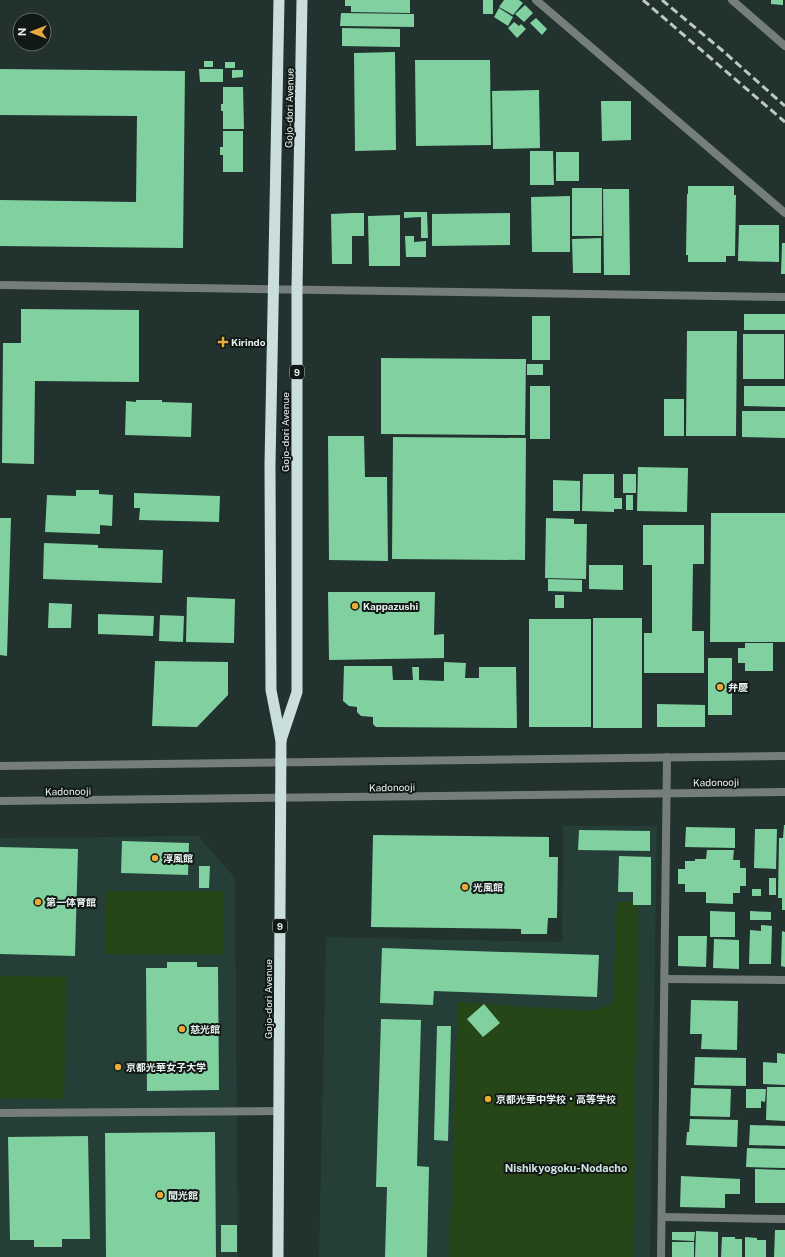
<svg xmlns="http://www.w3.org/2000/svg" width="785" height="1257" font-family="'Public Sans','Noto Sans JP',sans-serif">
  <style>
    .built { fill: #263e38 }
    .green { fill: #274617 }
    .building { fill: #81d1a0 }
    .lines { fill: none; stroke-linecap: round; stroke-linejoin: round }
    .service { stroke: #757e7d; stroke-width: 8 }
    .minor { stroke: #757e7d; stroke-width: 8 }
    .tertiary { stroke: #757e7d; stroke-width: 8 }
    .trunk { stroke: #cadedd; stroke-width: 11 }
    .rail { stroke: #bec9c6; stroke-width: 3; stroke-dasharray: 8 4; stroke-linecap: butt }
    .poi-dot { fill: #e9ab38; stroke: #111816; stroke-width: 1.5 }
    .labels { text-anchor: middle; dominant-baseline: central; stroke-width: 4; stroke-linejoin: round; paint-order: stroke }
    .shield { fill: #111816; stroke: #a8b1af; stroke-width: 1 }
    .shield-label { font-size: 9px; font-weight: bold; fill: #e9f3f0 }
    .street-label { font-size: 10px; fill: #e9f3f0; stroke: #111816 }
    .poi-label { font-size: 10px; font-weight: bold; fill: #e9f3f0; stroke: #111816; text-anchor: start }
    .neighbourhood-label { font-size: 11px; font-weight: bold; fill: #d2e6e0; stroke: #111816 }
  </style>
  <rect width="100%" height="100%" fill="#22322e"/>
  <g class="built">
    <path d="M563,826H657L650,1257H319L326,937L562,942Z"/>
    <path d="M198,836L235,878L238,1257H0V838Z"/>
  </g>
  <g class="green">
    <rect x="106" y="891" width="118" height="63"/>
    <path d="M617,902H638L634,1257H449L458,1002L590,1011L605,1007L613,1002Z"/>
    <path d="M0,976L67,977L64,1099L0,1098Z"/>
  </g>
  <g class="building">
    <path d="M345,0H410V13L351,12V6H345Z"/>
    <rect x="483" y="0" width="10" height="14"/>
    <path d="M504,0H519L523,3L513,15L499,7Z"/>
    <path d="M771,0H783V5L771,4Z"/>
    <path d="M525,5L533,13L524,22L515,14Z"/>
    <path d="M499,8L513,17L508,26L494,17Z"/>
    <path d="M341,13L414,14V27L340,26Z"/>
    <path d="M536,18L547,29L542,35L530,23Z"/>
    <path d="M514,22L519,26L521,24L526,29L517,38L508,28Z"/>
    <path d="M342,28L400,29V47L342,46Z"/>
    <path d="M395,52L396,150L355,151L354,53Z"/>
    <path d="M415,60H490L491,145L416,146Z"/>
    <rect x="204" y="61" width="9" height="6"/>
    <rect x="225" y="62" width="10" height="6"/>
    <path d="M0,69L185,71L183,248L0,246V200L136,202L137,116L0,115Z"/>
    <path d="M199,69H223V82H200Z"/>
    <path d="M232,70H243V77L232,78Z"/>
    <path d="M223,87H243L244,129H223V111H221V104H223Z"/>
    <path d="M539,90L540,148L493,149L492,91Z"/>
    <path d="M601,101H631V140L602,141Z"/>
    <path d="M223,131H243V172H223V155H220V147H223Z"/>
    <path d="M530,151H553L554,185H530Z"/>
    <rect x="556" y="152" width="23" height="29"/>
    <path d="M688,186H734V195H736L735,256H726V262H688V255H686L687,194H688Z"/>
    <rect x="572" y="188" width="30" height="48"/>
    <path d="M603,189H629L630,275H604Z"/>
    <path d="M570,196V252H532L531,197Z"/>
    <path d="M404,212H427L428,238H421V217L404,218Z"/>
    <path d="M352,213H364V236H352V264H332L331,214Z"/>
    <path d="M510,213V245L432,246V214Z"/>
    <path d="M400,215V266H369L368,216Z"/>
    <path d="M739,225H779V262L738,261Z"/>
    <path d="M405,236H414V242L426,241V257H406Z"/>
    <path d="M601,238V273H573L572,239Z"/>
    <path d="M782,243H785V274H781Z"/>
    <path d="M21,309L139,310V382L35,381L34,464L2,463L3,343H21Z"/>
    <rect x="744" y="314" width="41" height="16"/>
    <rect x="532" y="316" width="18" height="44"/>
    <path d="M687,331H737L736,436H686Z"/>
    <rect x="743" y="334" width="41" height="45"/>
    <path d="M381,358L526,359L525,435L381,434Z"/>
    <rect x="527" y="364" width="16" height="11"/>
    <rect x="530" y="386" width="20" height="53"/>
    <path d="M744,386H785V407L744,406Z"/>
    <rect x="664" y="399" width="20" height="37"/>
    <path d="M136,400H162V402L192,403L191,437L125,435L126,401L136,402Z"/>
    <path d="M742,411H785V438L742,437Z"/>
    <path d="M328,436H364L365,477H387L388,561L329,560Z"/>
    <path d="M393,437L526,438L525,560L392,559Z"/>
    <path d="M638,467L688,468L687,512L637,511Z"/>
    <path d="M583,474H614V504V498H622V509H614V512L582,511Z"/>
    <rect x="623" y="474" width="13" height="19"/>
    <path d="M553,480L580,481V511H553Z"/>
    <path d="M76,490H99V494L113,495L112,526L100,525V534L45,532L47,495L76,496Z"/>
    <path d="M134,493L220,496L219,522L139,520L140,508H134Z"/>
    <rect x="626" y="495" width="7" height="15"/>
    <path d="M711,513H785V642H710Z"/>
    <path d="M0,518H11L7,656L0,655Z"/>
    <path d="M546,518L574,519V524H587L586,579L545,578Z"/>
    <path d="M643,525H704V564H693L692,631H704V673H644V633H652V565H643Z"/>
    <path d="M44,543L98,545V548L163,550L162,583L43,579Z"/>
    <path d="M589,565H623V590L589,589Z"/>
    <path d="M548,579L582,580V592L548,591Z"/>
    <path d="M328,592H435L434,635L444,634V658L329,660Z"/>
    <rect x="555" y="595" width="9" height="13"/>
    <path d="M187,597L235,599L234,643L186,642Z"/>
    <path d="M49,603L72,604L71,628H48Z"/>
    <path d="M98,614L154,616L153,636L98,634Z"/>
    <path d="M160,615L184,616L183,642L159,641Z"/>
    <rect x="593" y="618" width="49" height="110"/>
    <rect x="529" y="619" width="62" height="108"/>
    <path d="M745,643H773V671H745V663H738V648H745Z"/>
    <rect x="708" y="658" width="24" height="57"/>
    <path d="M155,661L228,662V695L197,727L152,726Z"/>
    <path d="M444,662L466,663L465,678H479V667H516L517,728L376,727L373,724V717L361,716L357,712V707L349,706L343,701L344,666H392L393,680H413L412,667H419V680L444,681Z"/>
    <path d="M657,704L705,705V727H657Z"/>
    <path d="M784,825H785V910H782V898H778L779,838H783Z"/>
    <path d="M686,827L735,828V848L685,847Z"/>
    <path d="M755,829H777L776,869L754,868Z"/>
    <path d="M579,830L650,831V851L578,850Z"/>
    <path d="M373,835L549,837V857H558L557,918H548L547,934H521V929L371,927Z"/>
    <path d="M122,841L189,843L188,875L121,873Z"/>
    <path d="M0,847L78,849L75,956L0,954Z"/>
    <path d="M707,850H734L733,860H740V868H746V886H740V893H733V904L706,903V892H685V884H678V869H685V861H695V859H706Z"/>
    <path d="M619,856L651,857V905H633V892H618Z"/>
    <path d="M199,866H210L209,888H199Z"/>
    <rect x="769" y="878" width="7" height="17"/>
    <rect x="752" y="889" width="9" height="7"/>
    <path d="M710,911L735,912V937H710Z"/>
    <path d="M750,911L771,912V920H750Z"/>
    <path d="M761,925L772,926L771,964H749L750,930L761,931Z"/>
    <path d="M782,931L785,932V967L781,966Z"/>
    <path d="M678,936H707L706,967L678,966Z"/>
    <path d="M714,939L739,940V969L713,968Z"/>
    <path d="M382,948L599,955L597,997L434,991L433,1005L380,1003Z"/>
    <path d="M167,962H197V967H218L219,1090L147,1091L146,968H167Z"/>
    <path d="M691,1000L738,1001L737,1050L701,1049L702,1034H690Z"/>
    <path d="M484,1004L500,1023L483,1037L467,1019Z"/>
    <path d="M381,1019L421,1020L417,1166L429,1167L427,1257H385L387,1187H376Z"/>
    <path d="M437,1026H451L448,1141L434,1140Z"/>
    <path d="M777,1053L785,1054V1085L763,1084V1062L777,1063Z"/>
    <path d="M695,1057L746,1058V1086L694,1085Z"/>
    <path d="M767,1087H785V1121L766,1120Z"/>
    <path d="M691,1088L731,1089L730,1117L690,1116Z"/>
    <path d="M746,1089H766L765,1102L761,1101V1108H746Z"/>
    <path d="M690,1119L738,1120L737,1147L686,1145L687,1132H689Z"/>
    <path d="M750,1125L785,1126V1146L749,1145Z"/>
    <path d="M215,1132L216,1257H106L105,1133Z"/>
    <path d="M88,1136L90,1239H62V1247H34V1240H10L8,1137Z"/>
    <path d="M747,1148L785,1149V1168L746,1167Z"/>
    <path d="M755,1169L785,1170V1203H755Z"/>
    <path d="M681,1176L740,1179V1194H725V1208L680,1207Z"/>
    <rect x="221" y="1225" width="16" height="27"/>
    <path d="M775,1230H785V1257H774Z"/>
    <path d="M696,1231L718,1232V1257H695Z"/>
    <path d="M672,1232H695L694,1241L672,1240Z"/>
    <path d="M722,1237H735V1239H742V1257H721Z"/>
    <path d="M745,1237L757,1238V1240H766V1257H745Z"/>
    <rect x="672" y="1242" width="22" height="15"/>
  </g>
  <g class="lines">
    <path class="service" d="M0,1113L279,1111"/>
    <g class="minor">
      <path d="M536,0L785,213"/>
      <path d="M732,0L785,46"/>
      <path d="M665,979L785,980"/>
      <path d="M662,1217L785,1219"/>
      <path d="M661,1257L667,757"/>
    </g>
    <g class="tertiary">
      <path d="M0,285L785,297"/>
      <path d="M0,766L785,756"/>
      <path d="M0,801L785,792"/>
    </g>
    <g class="trunk">
      <path d="M281,740L297,692V289L302,0"/>
      <path d="M278,1257L281,741L271,690L270,465L279,0"/>
    </g>
    <g class="rail">
      <path d="M643,0L785,122"/>
      <path d="M662,0L723,51L785,106"/>
    </g>
  </g>
  <g class="poi-dot">
    <path d="M221 336h4v4h4v4h-4v4h-4v-4h-4v-4h4z"/>
    <circle cx="355" cy="606" r="4"/>
    <circle cx="720" cy="687" r="4"/>
    <circle cx="155" cy="858" r="4"/>
    <circle cx="465" cy="887" r="4"/>
    <circle cx="38" cy="902" r="4"/>
    <circle cx="182" cy="1029" r="4"/>
    <circle cx="118" cy="1067" r="4"/>
    <circle cx="488" cy="1099" r="4"/>
    <circle cx="160" cy="1195" r="4"/>
  </g>
  <g class="labels">
    <g class="shield">
      <rect x="290" y="365" width="14" height="14" rx="3"/>
      <rect x="273" y="919" width="14" height="14" rx="3"/>
    </g>
    <g class="shield-label">
      <text x="297" y="372">9</text>
      <text x="280" y="926">9</text>
    </g>
    <g class="street-label">
      <text transform="translate(289 108) rotate(-89)">Gojo-dori Avenue</text>
      <text transform="translate(285 432) rotate(-90)">Gojo-dori Avenue</text>
      <text transform="translate(716 782) rotate(-1)">Kadonooji</text>
      <text transform="translate(392 787) rotate(-1)">Kadonooji</text>
      <text transform="translate(68 791) rotate(-1)">Kadonooji</text>
      <text transform="translate(268 999) rotate(-90)">Gojo-dori Avenue</text>
    </g>
    <g class="poi-label">
      <text x="231" y="342">Kirindo</text>
      <text x="363" y="606">Kappazushi</text>
      <text x="728" y="687">弁慶</text>
      <text x="163" y="858">淳風館</text>
      <text x="473" y="887">光風館</text>
      <text x="46" y="902">第一体育館</text>
      <text x="190" y="1029">慈光館</text>
      <text x="126" y="1067">京都光華女子大学</text>
      <text x="496" y="1099">京都光華中学校・高等学校</text>
      <text x="168" y="1195">聞光館</text>
    </g>
    <g class="neighbourhood-label">
      <text x="566" y="1168">Nishikyogoku-Nodacho</text>
    </g>
  </g>
  <g transform="translate(32 32) rotate(270)"><circle r="19" fill="#111816" stroke="#67706d"/>
  <path d="M0-3L7 15L0 10L-7 15Z" fill="#e9ab38"/>
  <text y="-6" font-size="11" font-weight="bold" text-anchor="middle" fill="#e9f3f0">N</text>
  </g>
</svg>
